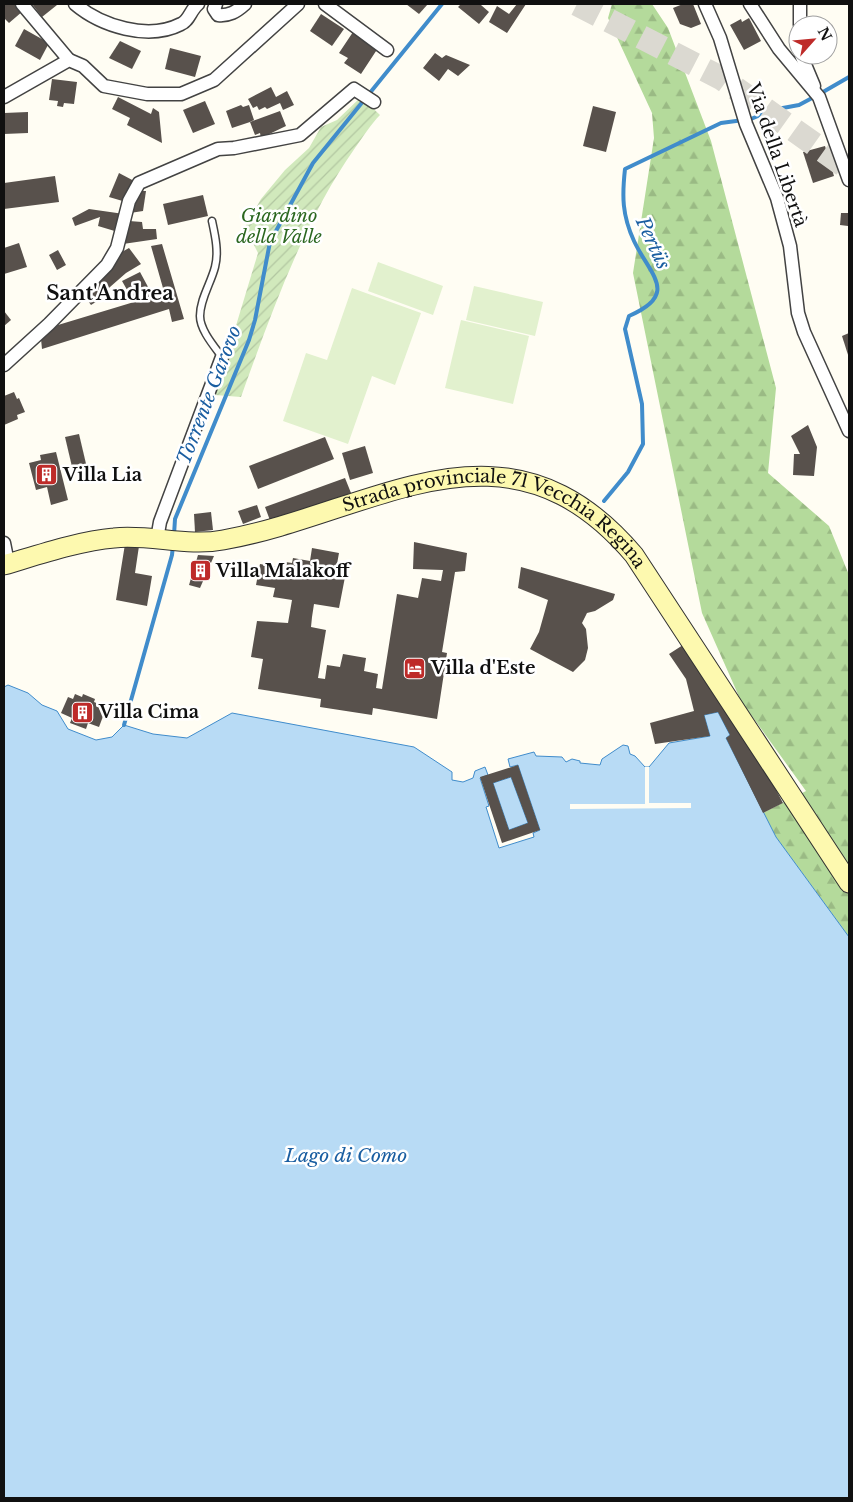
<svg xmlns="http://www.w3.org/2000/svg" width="853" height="1502" font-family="'Libre Baskerville',serif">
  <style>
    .forest { fill: url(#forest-firs) }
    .garden { fill: url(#garden-furrows) }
    .pitch { fill: #e2f1ce }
    .water { fill: #b8dbf5; stroke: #408ccb }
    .pier { fill: #fffdf3 }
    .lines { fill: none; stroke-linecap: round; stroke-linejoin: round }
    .stream { stroke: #408ccb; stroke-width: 4 }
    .building { fill: #58514c; fill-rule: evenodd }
    .highway-tunnel { stroke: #dbd9d1; stroke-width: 24; stroke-dasharray: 24 12; stroke-linecap: butt }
    .lane-casing { stroke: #434343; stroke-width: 9 }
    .street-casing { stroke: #434343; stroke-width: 15 }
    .secondary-casing { stroke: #323232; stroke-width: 21 }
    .lane { stroke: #fff; stroke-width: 6 }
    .street { stroke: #fff; stroke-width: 12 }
    .secondary { stroke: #fdf9af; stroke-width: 19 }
    .labels { text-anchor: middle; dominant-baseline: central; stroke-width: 5; stroke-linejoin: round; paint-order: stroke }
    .street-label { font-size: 18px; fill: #101010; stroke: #fff }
    .park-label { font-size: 18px; font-style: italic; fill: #2b6720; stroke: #fff }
    .poi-label { font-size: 18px; font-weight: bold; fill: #101010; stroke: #fff; text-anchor: start }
    .water-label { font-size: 19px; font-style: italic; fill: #1a5ea1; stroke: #fff }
    .quarter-label { font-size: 20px; font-weight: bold; fill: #101010; stroke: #fff }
  </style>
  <defs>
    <pattern id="forest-firs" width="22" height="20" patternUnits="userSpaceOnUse" patternTransform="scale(1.25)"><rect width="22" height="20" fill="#b4da9b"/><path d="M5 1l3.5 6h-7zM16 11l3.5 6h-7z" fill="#9aba84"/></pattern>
    <pattern id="garden-furrows" width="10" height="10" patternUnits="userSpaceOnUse" patternTransform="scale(1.25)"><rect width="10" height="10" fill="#d1e9bc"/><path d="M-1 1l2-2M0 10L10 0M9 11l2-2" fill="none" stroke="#b2c7a1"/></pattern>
  </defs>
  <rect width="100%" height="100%" fill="#fffdf3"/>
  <path class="forest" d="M612,4H652L668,28L711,141L776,388L768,473L829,526L849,575V937L776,837L763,813L806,791L741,701L702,613L633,273L654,138L652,113L608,18Z"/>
  <path class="garden" d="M361,97L380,115C371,124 363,137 355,148C304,220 271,314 241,397L215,395L258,253L245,227L261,199L285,170L309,148L321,127L337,120Z"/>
  <g class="pitch">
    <path d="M378,262L443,286L433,315L368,291Z"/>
    <path d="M474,286L543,302L535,336L466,320Z"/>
    <path d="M352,288L421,313L395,385L372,376L348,444L283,421L306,353L327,360Z"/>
    <path d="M461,320L529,336L513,404L445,388Z"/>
  </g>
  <g class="water">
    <path d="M8,685L28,693L42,705L57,711L68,729L96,740L112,737L124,725L153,734L187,738L232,713L414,747L452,772V780L463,782L473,778L475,771L485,767L488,775L480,778L489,806L486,807L499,848L534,837L533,833L540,830L518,765L510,767L508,759L534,752L536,756L562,757L566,762L572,759L580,761V763L600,765L602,759L623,745L628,746L630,754L635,756L645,767H649L669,743L710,736L704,715L718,712L730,735L726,738L776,837L849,937V1498H4V687Z"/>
    <path d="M511,777L528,823L509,830L493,783Z"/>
  </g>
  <path class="pier" d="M645,767H649V803H691V808L570,809V804H645Z"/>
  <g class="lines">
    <g class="stream">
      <path d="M823,92L849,77"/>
      <path d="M604,501L628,472L643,444L642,404L625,329L629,316C680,294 650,275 634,241C622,215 622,196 625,169L721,123L751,119L772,110L799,105L814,97"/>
      <path d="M174,535L175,519L249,340L255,320L270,242L313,163L442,4"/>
      <path d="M124,725L172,555L173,545"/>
    </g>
  </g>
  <g class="building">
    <path d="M4,4H18L23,11L9,23L4,18Z"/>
    <path d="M32,4H56L57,5L42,17Z"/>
    <path d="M406,4H428L419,14Z"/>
    <path d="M461,4H482L481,5L489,12L479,24L458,7Z"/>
    <path d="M517,4H526L507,33L489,22L497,6L509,14Z"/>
    <path d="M683,4H693L701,24L691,28L680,24L673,8Z"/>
    <path d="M321,14L344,29L332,46L310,31Z"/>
    <path d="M749,18L761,41L744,50L730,25L741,19L742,22Z"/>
    <path d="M24,29L49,43L40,60L15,46Z"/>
    <path d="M353,32L378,48L361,74L344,63L348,58L339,53Z"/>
    <path d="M120,41L141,51L132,69L109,58Z"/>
    <path d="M170,48L201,56L195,77L165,69Z"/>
    <path d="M435,53L442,58L446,55L470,65L458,76L448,69L439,81L423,68Z"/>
    <path d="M52,79L77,82L74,104L64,103L63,107L57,106L58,101L49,100Z"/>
    <path d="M271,87L276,97L287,91L294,105L283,110L280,103L267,109L265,107L259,110L257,106L253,108L248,99Z"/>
    <path d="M118,97L151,114L153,108L159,112L162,143L127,125L130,118L112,109Z"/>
    <path d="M205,101L215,124L193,133L183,110Z"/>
    <path d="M241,105L243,107L249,105L254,120L250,122L280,111L286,126L261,138L260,133L255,135L250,122L232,128L226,111Z"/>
    <path d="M593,106L616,112L606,152L583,146Z"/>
    <path d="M28,112V133L4,134V113Z"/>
    <path d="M825,146L834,176L813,183L803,152Z"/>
    <path d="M119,173L136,182L126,202L109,197Z"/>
    <path d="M55,176L59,202L4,209V183Z"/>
    <path d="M138,191H146L143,211L130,213Z"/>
    <path d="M203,195L208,216L168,225L163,204Z"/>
    <path d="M89,209L124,214L118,232L98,226L100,217L75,226L72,218Z"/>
    <path d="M841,213H849L848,226L840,225Z"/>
    <path d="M129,221L142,222L143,229H156L157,239L123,244Z"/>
    <path d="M19,243L27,267L4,274V248Z"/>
    <path d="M162,244L184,319L172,322L169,309L42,349L41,339L58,325L134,302L122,281L140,272L154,298L165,295L151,246Z"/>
    <path d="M129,248L141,264L126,273L102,294L93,284L102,298L91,305L83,294L120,253Z"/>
    <path d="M58,250L66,265L57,270L49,255Z"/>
    <path d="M4,311L11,320L4,326Z"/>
    <path d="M849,333V358L842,336Z"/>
    <path d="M14,392L17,399L19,398L25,412L17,415L18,419L4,425V396Z"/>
    <path d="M808,425L817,447L814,476L793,475L794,454H800L791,436Z"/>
    <path d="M79,434L87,468L73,471L65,437Z"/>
    <path d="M325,437L334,459L258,489L249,466Z"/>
    <path d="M365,446L373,473L350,480L342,453Z"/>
    <path d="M56,452L68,500L51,505L47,487L36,490L29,463L41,460L40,455Z"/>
    <path d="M345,478L351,493L271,523L265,507Z"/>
    <path d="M257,505L261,517L243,524L238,511Z"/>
    <path d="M211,512L213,530L195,532L194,514Z"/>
    <path d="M414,542L467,553L465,571L455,572L442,652L447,653L437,719L373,708L372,715L320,707L321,699L258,689L263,659L251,657L257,621L288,623L292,600L273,597L275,588L256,585L260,564L278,567L279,561L292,563L293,558L310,561L312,548L339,553L335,575L345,577L339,608L314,604L312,617L311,627L326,630L318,678L325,679L327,665L340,667L343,654L366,658L364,671L378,674L376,688L382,689L397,594L418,598L422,578L441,581L443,570L413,569Z"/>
    <path d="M125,544L139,546L135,573L152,576L147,606L116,600Z"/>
    <path d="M198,555L214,556L200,588L189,585Z"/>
    <path d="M521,567L615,594L613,600L595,611L587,613L582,623L586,629L588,648L585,660L573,672L530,649L539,632L548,600L518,588Z"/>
    <path d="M683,645L744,730L783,803L763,813L726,738L730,735L718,712L704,715L710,736L655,744L650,723L694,711L686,679L669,654Z"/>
    <path d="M75,694L82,697L83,694L95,699L94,702L101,705L99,709L105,711L99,727L88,723L86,729L70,723L72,718L61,713L68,697L73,699Z"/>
    <path d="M518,765L540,830L502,843L480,777ZM511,777L528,823L509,830L493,783Z"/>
  </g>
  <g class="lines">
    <path class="highway-tunnel" d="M577,4L721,78L849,169"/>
    <defs>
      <path id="lane" d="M212,221C215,235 219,252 215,267C211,283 200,299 200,316C200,330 214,346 222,357"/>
      <g id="street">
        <path d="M22,4L69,60"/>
        <path d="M75,4C101,26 148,41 181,24C189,21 191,9 198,4"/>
        <path d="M216,4L214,9L218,15C229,16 236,12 245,4"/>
        <path d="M325,4L387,50"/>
        <path d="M705,4L720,38L746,124L777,198L790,246L798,313L804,332L849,431"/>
        <path d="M750,4L779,49L819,97L849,180"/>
        <path d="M800,4V25"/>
        <path d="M801,55L814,86"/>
        <path d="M4,97L69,60L83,66L104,86L147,94H181L214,80L298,4"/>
        <path d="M4,365L49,324L107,265L117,248L129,201L139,183L218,149L234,148L300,135L354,89L374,102"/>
        <path d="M157,539L160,522L222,357"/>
        <path d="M4,543L8,563"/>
      </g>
      <g id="secondary">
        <path id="s1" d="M4,565C38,555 79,541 114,538C150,534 187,547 223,540C374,513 505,403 634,555L849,883"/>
      </g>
    </defs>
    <use href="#lane" class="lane-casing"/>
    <use href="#street" class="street-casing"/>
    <use href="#secondary" class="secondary-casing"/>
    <use href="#lane" class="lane"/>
    <use href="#street" class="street"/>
    <use href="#secondary" class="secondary"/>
  </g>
  <defs>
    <symbol id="building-square" viewBox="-11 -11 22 22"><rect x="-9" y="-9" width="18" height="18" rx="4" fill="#be2b29" stroke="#fff"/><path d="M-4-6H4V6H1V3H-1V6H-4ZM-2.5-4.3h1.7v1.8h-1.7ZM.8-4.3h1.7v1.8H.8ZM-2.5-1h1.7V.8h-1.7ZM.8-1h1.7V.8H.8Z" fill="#fff"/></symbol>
    <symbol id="hotel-square" viewBox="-11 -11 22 22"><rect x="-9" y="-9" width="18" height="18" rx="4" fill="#be2b29" stroke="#fff"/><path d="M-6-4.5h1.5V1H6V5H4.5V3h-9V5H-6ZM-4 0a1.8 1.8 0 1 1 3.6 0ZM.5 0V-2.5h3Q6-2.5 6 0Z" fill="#fff"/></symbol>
  </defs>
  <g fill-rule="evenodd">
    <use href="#building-square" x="34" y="462" width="25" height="25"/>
    <use href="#building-square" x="188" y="558" width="25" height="25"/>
    <use href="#hotel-square" x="402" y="656" width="25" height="25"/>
    <use href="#building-square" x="70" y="700" width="25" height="25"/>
  </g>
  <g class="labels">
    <g class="street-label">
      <text transform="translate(777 155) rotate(71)">Via della Libertà</text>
      <text stroke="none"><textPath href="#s1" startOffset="514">Strada provinciale 71 Vecchia Regina</textPath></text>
    </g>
    <g class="park-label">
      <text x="279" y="216">Giardino<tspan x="279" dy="21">della Valle</tspan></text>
    </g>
    <g class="poi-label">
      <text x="63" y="475">Villa Lia</text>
      <text x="216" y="571">Villa Malakoff</text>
      <text x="431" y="668">Villa d'Este</text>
      <text x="99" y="712">Villa Cima</text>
    </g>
    <g class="water-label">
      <text transform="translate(653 243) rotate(65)">Pertüs</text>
      <text transform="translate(209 395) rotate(-69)">Torrente Garovo</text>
      <text x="346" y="1155">Lago di Como</text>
    </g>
    <g class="quarter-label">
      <text x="110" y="293">Sant'Andrea</text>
    </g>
  </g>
  <rect width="853" height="1502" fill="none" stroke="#101010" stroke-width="10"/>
  <g transform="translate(813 40) rotate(63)"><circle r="24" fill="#ffffff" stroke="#9f9f9f"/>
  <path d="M0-4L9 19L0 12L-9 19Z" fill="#be2b29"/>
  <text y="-8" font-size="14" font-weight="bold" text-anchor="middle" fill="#101010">N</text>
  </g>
</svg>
